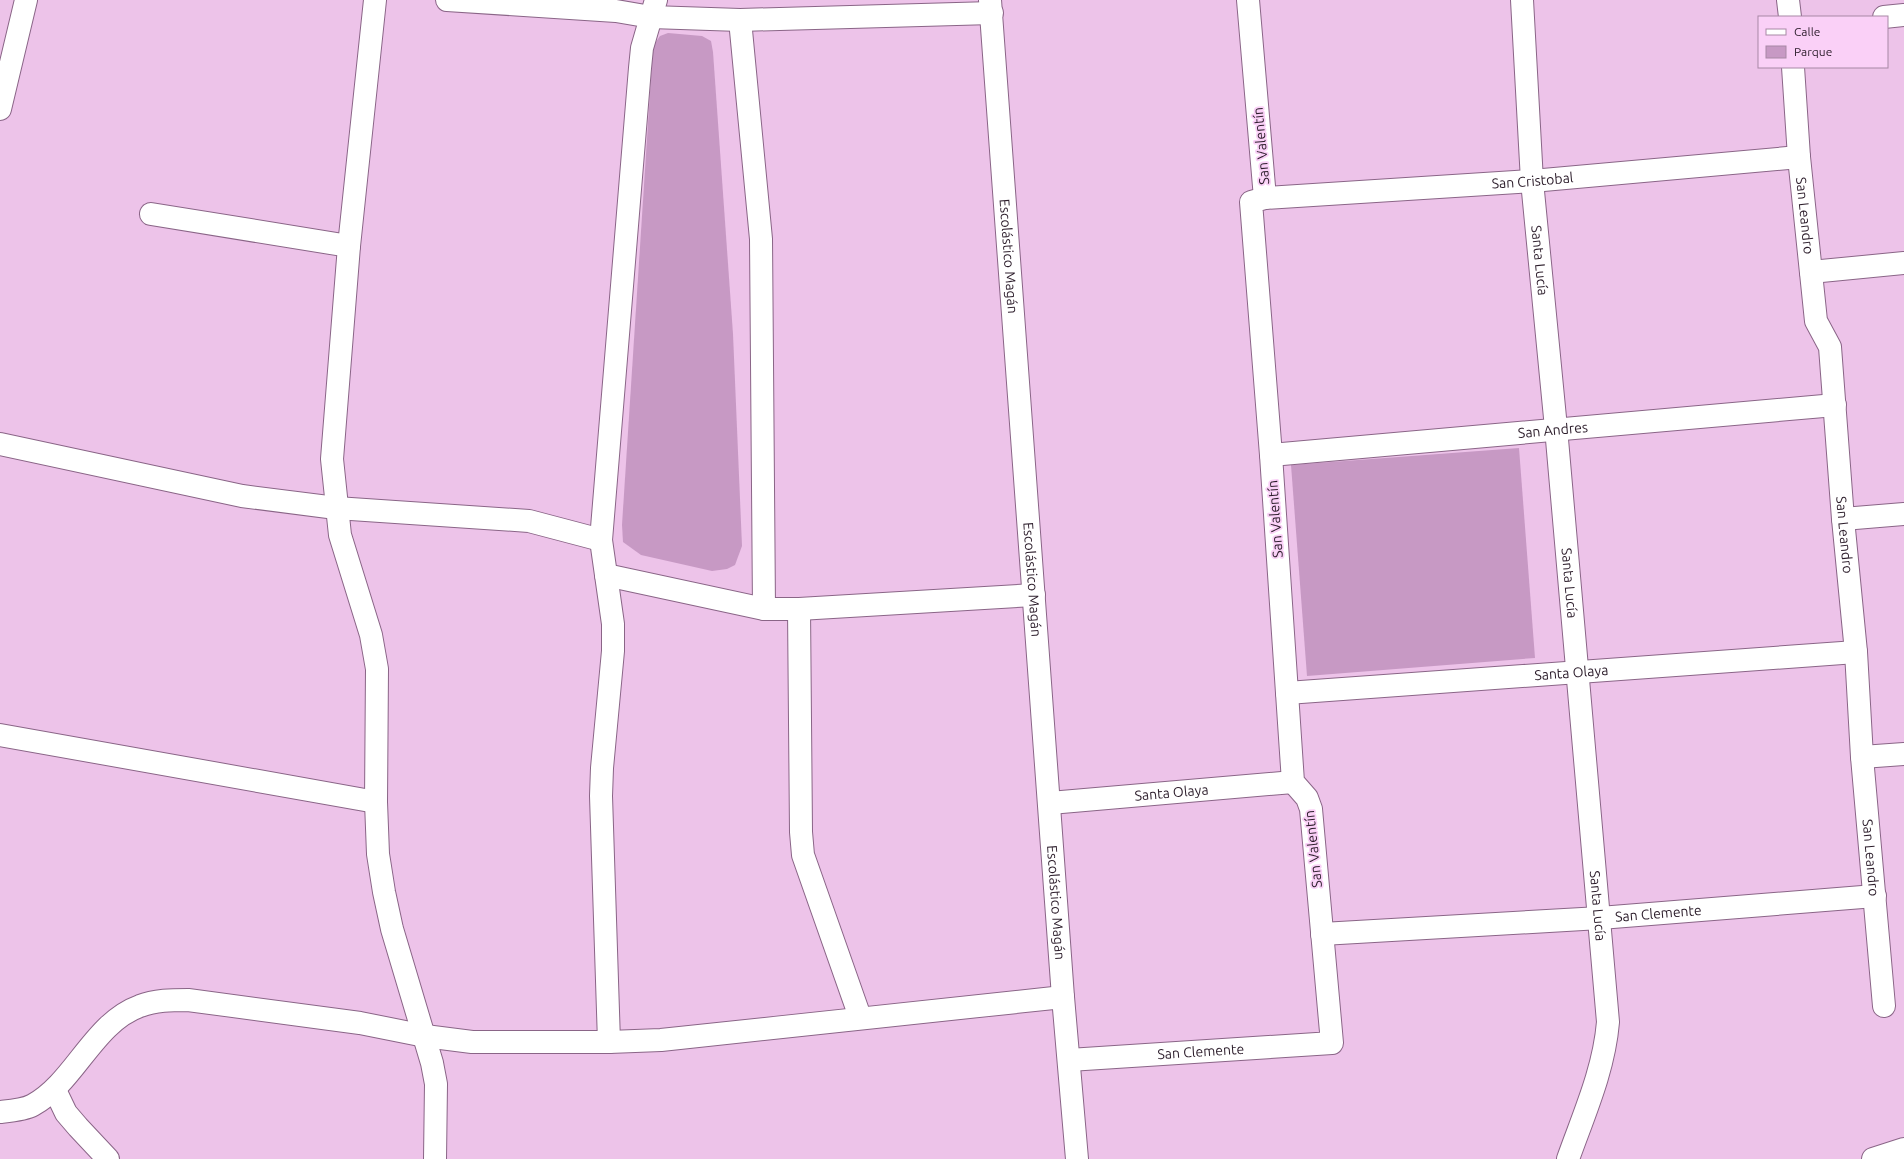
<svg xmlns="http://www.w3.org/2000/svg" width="1904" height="1159" font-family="Ubuntu,sans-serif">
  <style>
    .green { fill: #c799c4 }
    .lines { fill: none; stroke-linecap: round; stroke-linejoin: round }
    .street-casing { stroke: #8a6587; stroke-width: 24 }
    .street { stroke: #fff; stroke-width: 22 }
    .labels { text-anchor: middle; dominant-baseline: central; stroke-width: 3.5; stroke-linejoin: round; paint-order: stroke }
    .street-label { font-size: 14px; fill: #2b1c2a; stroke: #fad0f7 }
  </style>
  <rect width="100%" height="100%" fill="#edc3e9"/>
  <g class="green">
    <path d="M668,33L702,36L711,41L713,52L733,334L742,546L735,565L727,569L712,571L641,555L623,542L622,525L653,46L660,36Z"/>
    <path d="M1519,448L1535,658L1307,676L1291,465Z"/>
  </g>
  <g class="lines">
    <defs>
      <g id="street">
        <path d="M375,0L349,246L332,459L340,535L371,635L377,669L376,802L378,854L384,892L392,929L432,1063L436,1084L435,1159"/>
        <path d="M447,0L616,11L651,17L740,20L992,13"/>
        <path id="s1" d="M990,0L1063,997L1077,1159"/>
        <path id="s2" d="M1522,0L1532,181L1556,428L1608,1022C1604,1070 1584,1114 1568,1159"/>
        <path d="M1788,0L1790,17"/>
        <path d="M1884,17L1904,15"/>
        <path d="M740,20L761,239L764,609"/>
        <path id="s3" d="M1793,67L1799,157L1816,321L1830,347L1843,519L1856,652L1862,757L1884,1006"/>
        <path d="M0,109L26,0"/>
        <path id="s4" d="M1265,198L1532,181L1799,157"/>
        <path d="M151,214L349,246"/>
        <path d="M1811,272L1904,263"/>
        <path d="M0,444L242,496L336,508L529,521L601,540"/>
        <path id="s5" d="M1271,455L1835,405"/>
        <path d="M1843,519L1904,514"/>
        <path d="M606,575L764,609H799L1034,595"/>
        <path d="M799,609L801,832L803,855L860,1017"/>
        <path id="s6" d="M1287,693L1856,652"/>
        <path d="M0,735L376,802"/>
        <path d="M1862,757L1904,754"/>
        <path id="s7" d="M1050,803L1293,782"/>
        <path id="s8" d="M1322,934L1600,918L1875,896"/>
        <path d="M609,1042L601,796L602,768L613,651V624L601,540L640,68L642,48L656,0"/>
        <path id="s9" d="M1069,1060L1332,1043L1311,809L1307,798L1293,782L1271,455L1251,202L1265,198L1248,0"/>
        <path d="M55,1090L66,1113L78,1127L108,1159"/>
        <path d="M0,1112C10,1111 24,1110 33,1105C75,1082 93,1023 140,1006C155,1000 172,1000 188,1000L360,1023L425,1036L472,1042H609L661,1040L1063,997"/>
        <path d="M1873,1159L1904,1149"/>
      </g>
    </defs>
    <use href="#street" class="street-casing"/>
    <use href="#street" class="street"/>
  </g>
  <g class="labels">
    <g class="street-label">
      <text transform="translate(1261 146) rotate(-95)">San Valentín</text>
      <text stroke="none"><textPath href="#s4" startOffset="268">San Cristobal</textPath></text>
      <text stroke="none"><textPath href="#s3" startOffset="149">San Leandro</textPath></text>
      <text stroke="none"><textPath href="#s1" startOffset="257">Escolástico Magán</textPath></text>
      <text stroke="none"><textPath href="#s2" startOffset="261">Santa Lucía</textPath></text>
      <text stroke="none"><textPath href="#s5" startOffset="283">San Andres</textPath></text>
      <text transform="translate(1275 519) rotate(-94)">San Valentín</text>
      <text stroke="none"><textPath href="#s3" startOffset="473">San Leandro</textPath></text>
      <text stroke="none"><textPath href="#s1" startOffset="581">Escolástico Magán</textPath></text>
      <text stroke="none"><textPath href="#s2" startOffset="585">Santa Lucía</textPath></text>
      <text stroke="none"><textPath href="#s6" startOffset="285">Santa Olaya</textPath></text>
      <text stroke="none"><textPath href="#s7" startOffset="122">Santa Olaya</textPath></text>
      <text transform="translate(1313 849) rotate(-96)">San Valentín</text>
      <text stroke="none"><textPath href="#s3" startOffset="797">San Leandro</textPath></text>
      <text stroke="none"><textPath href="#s1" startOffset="905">Escolástico Magán</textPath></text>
      <text stroke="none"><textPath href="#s2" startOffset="909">Santa Lucía</textPath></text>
      <text stroke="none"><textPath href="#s8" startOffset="337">San Clemente</textPath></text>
      <text stroke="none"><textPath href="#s9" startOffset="132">San Clemente</textPath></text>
    </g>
  </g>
  <rect x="1758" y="16" width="130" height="52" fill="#fad0f7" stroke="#a788a5"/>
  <rect x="1766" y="29" width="20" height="6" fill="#ffffff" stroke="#a788a5"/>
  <text x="1794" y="36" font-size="12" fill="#2b1c2a">Calle</text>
  <rect x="1766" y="46" width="20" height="12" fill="#c799c4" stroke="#a788a5"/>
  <text x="1794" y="56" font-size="12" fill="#2b1c2a">Parque</text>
</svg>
